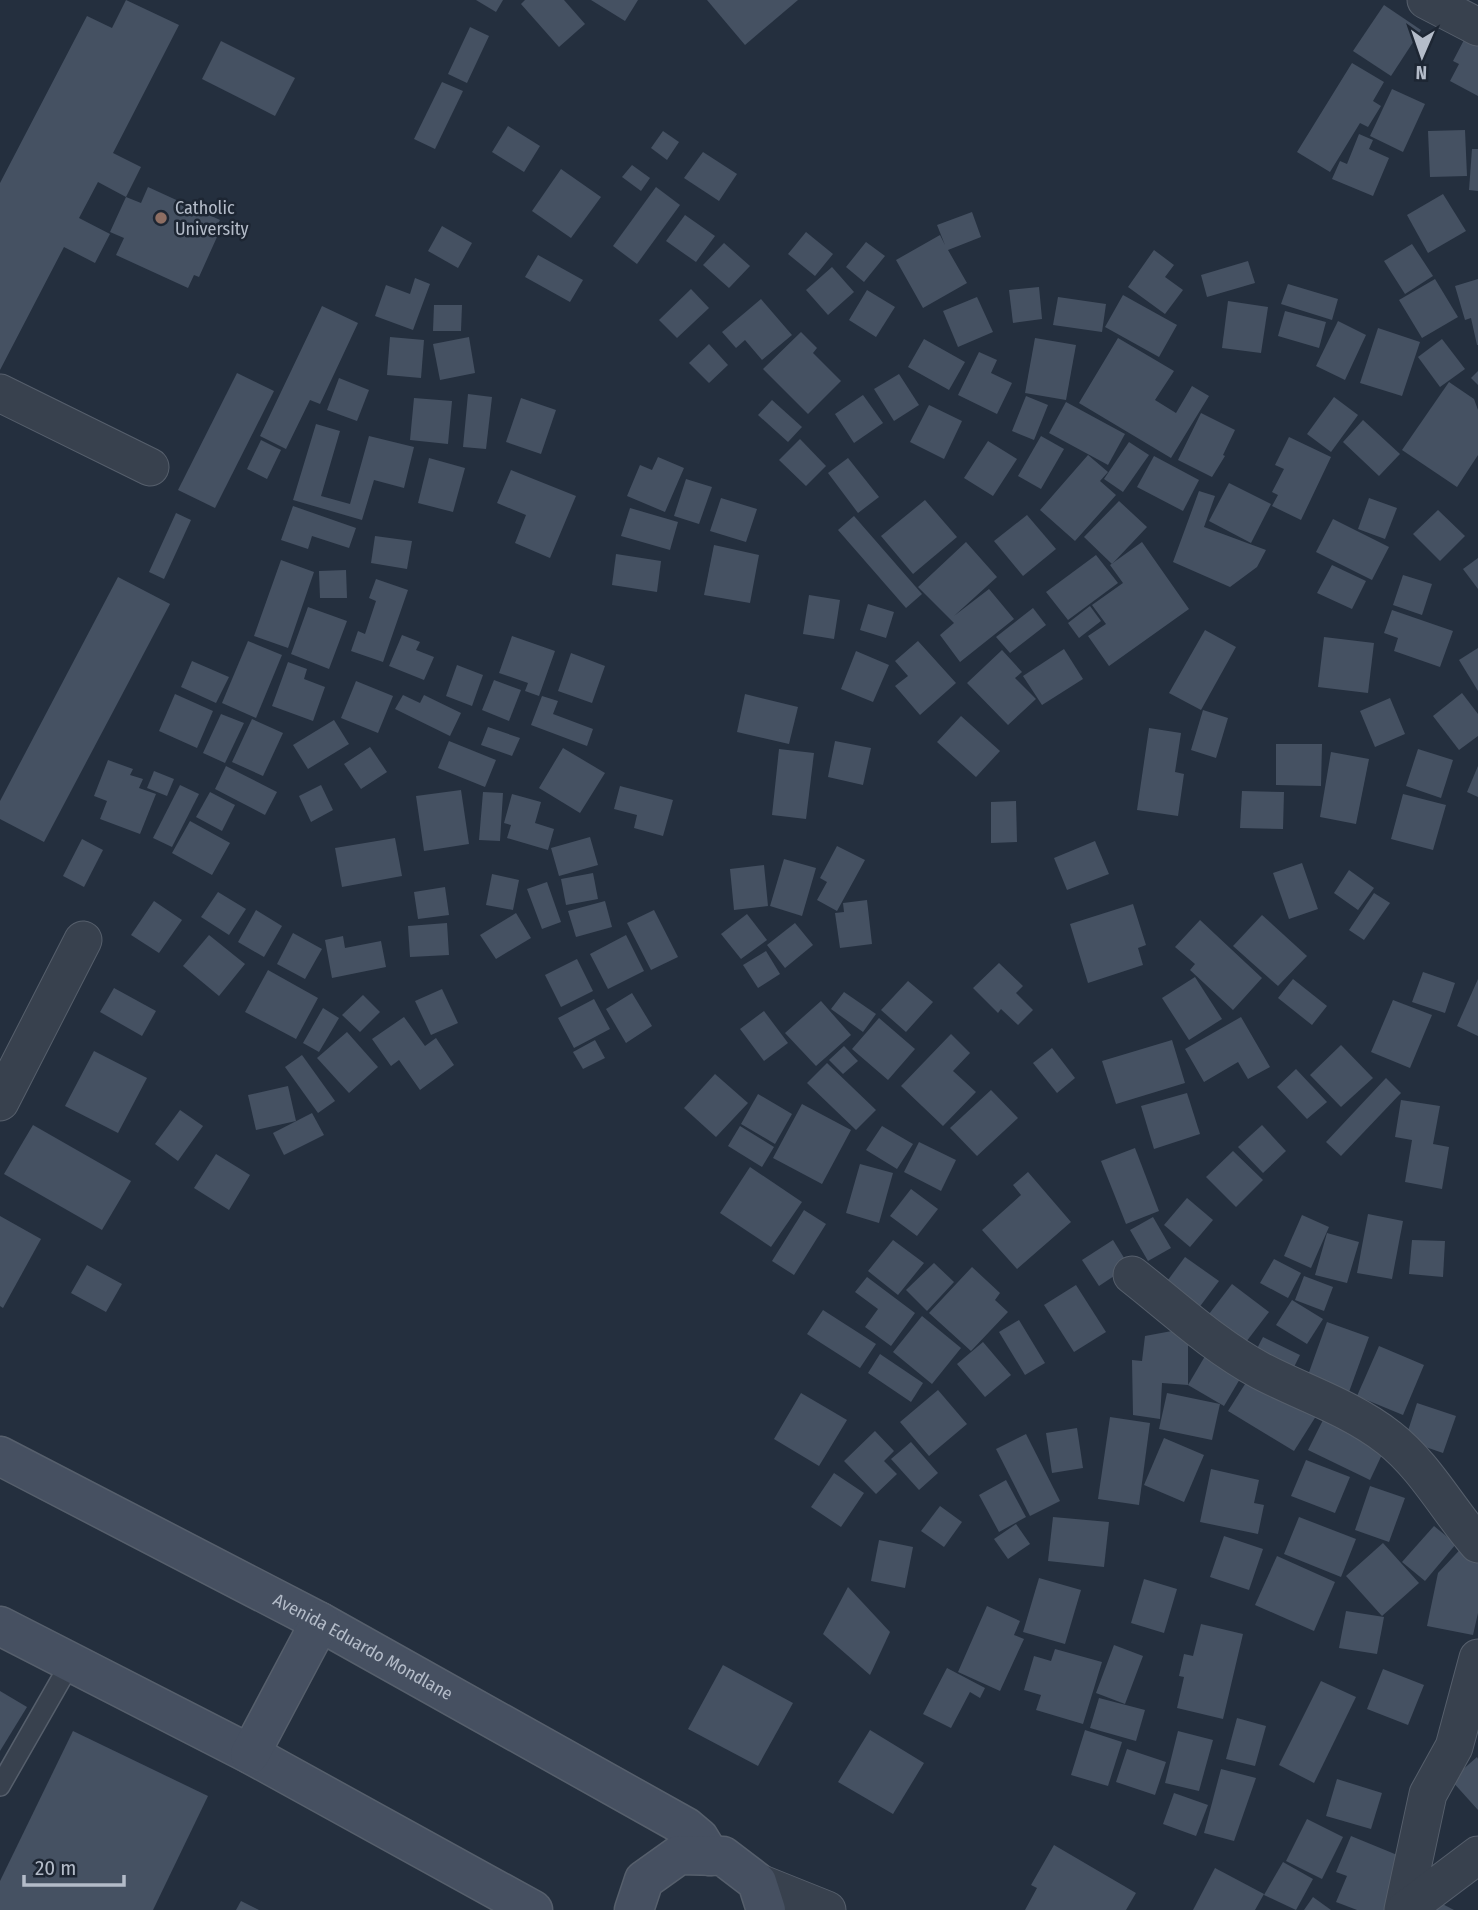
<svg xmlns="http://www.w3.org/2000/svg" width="1478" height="1910" font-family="'Fira Sans Condensed',sans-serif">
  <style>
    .building { fill: #455162 }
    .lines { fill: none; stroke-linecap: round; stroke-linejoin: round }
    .service-casing { stroke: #565f6c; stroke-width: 22 }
    .minor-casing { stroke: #565f6c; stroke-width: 39 }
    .secondary-casing { stroke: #565f6c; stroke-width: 41 }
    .service { stroke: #38414e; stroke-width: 19 }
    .minor { stroke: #38414e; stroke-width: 37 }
    .secondary { stroke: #465061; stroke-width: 38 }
    .education-dot { fill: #8d6e63; stroke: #1d2633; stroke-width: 2.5 }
    .labels { text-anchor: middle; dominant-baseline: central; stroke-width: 5; stroke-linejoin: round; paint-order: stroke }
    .poi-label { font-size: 18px; fill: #b4bcc9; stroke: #1d2633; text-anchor: start }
    .street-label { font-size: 18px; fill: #b4bcc9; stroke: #1d2633 }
  </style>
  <rect width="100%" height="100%" fill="#242f3e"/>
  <g class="building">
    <path d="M126,0L179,25L113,153L141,167L126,197L98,182L79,218L110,234L95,263L64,247L0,370V183L87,16L112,28Z"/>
    <path d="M476,0H503L496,12Z"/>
    <path d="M525,0H564L585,24L559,47L521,4Z"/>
    <path d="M591,0H638L625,21Z"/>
    <path d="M707,0H798L745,45Z"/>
    <path d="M1384,5L1421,30L1391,76L1353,51Z"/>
    <path d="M470,27L489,36L467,83L448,74Z"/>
    <path d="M1465,38L1478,45V96L1450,81L1459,64L1453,61Z"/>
    <path d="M221,41L295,78L275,116L202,79Z"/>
    <path d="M1352,63L1384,82L1373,101L1381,106L1368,127L1360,123L1330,172L1297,152Z"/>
    <path d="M442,82L463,91L435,149L414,139Z"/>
    <path d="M1392,89L1425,104L1403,152L1370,136Z"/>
    <path d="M508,126L540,146L524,172L492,152Z"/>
    <path d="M1465,130L1467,176L1430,177L1428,131Z"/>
    <path d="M663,131L679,142L667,160L651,148Z"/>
    <path d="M1359,134L1373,140L1369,149L1389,158L1373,196L1332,179L1340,161L1347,164Z"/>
    <path d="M1472,149H1478V191L1469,190Z"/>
    <path d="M703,152L737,174L719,201L684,178Z"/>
    <path d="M632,165L650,178L641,191L622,177Z"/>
    <path d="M561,169L601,197L571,238L532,211Z"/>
    <path d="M148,187L220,220L212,235L217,237L199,277L194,275L188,288L116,255L124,238L110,232L126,197L141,203Z"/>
    <path d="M656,187L680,205L637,264L613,246Z"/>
    <path d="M1443,194L1466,231L1428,253L1407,215Z"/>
    <path d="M972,212L981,237L948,250L967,283L923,308L896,260L940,235L945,245L937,225Z"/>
    <path d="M685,215L715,236L696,262L666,241Z"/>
    <path d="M442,226L472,243L458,268L428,251Z"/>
    <path d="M806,232L833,254L815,276L788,254Z"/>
    <path d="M866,242L885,256L864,282L846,267Z"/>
    <path d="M724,243L750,266L729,288L703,265Z"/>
    <path d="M1412,244L1433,276L1405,294L1384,261Z"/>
    <path d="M1154,250L1174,265L1165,277L1183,290L1165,314L1128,287Z"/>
    <path d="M538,255L583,280L570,302L525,277Z"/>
    <path d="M1248,261L1255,283L1207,297L1201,275Z"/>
    <path d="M832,267L854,292L828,315L806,290Z"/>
    <path d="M415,278L430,284L413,330L375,316L386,285L410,294Z"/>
    <path d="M1435,279L1458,317L1422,338L1399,300Z"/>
    <path d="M1478,279V345H1477L1471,318L1465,320L1455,286Z"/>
    <path d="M1288,284L1338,299L1332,320L1281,304Z"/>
    <path d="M1039,287L1042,319L1013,323L1009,290Z"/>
    <path d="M691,289L709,308L677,338L659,320Z"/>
    <path d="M867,290L895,307L876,337L849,320Z"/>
    <path d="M1123,295L1177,325L1159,357L1105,327Z"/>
    <path d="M977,297L993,332L958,347L943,311Z"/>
    <path d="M1058,297L1106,304L1102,332L1053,325Z"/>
    <path d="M761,299L792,335L762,360L745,340L736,348L722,332Z"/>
    <path d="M1228,301L1268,307L1261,353L1222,348Z"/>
    <path d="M434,305H462L461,331H433Z"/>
    <path d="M322,306L358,323L320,404L310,400L286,449L260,436Z"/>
    <path d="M1285,311L1326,322L1319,348L1278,336Z"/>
    <path d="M1338,321L1366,335L1345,380L1316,366Z"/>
    <path d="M1378,328L1420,342L1402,396L1360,383Z"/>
    <path d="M801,332L817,348L813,353L841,381L808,414L763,369Z"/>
    <path d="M390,337L424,340L421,378L387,375Z"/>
    <path d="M469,337L475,373L440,380L433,344Z"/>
    <path d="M1035,338L1076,345L1066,400L1025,393Z"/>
    <path d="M1118,338L1174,371L1155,400L1176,413L1192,386L1209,396L1171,458L1079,403Z"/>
    <path d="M924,339L965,362L949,390L908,367Z"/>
    <path d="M1442,339L1465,369L1440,387L1418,357Z"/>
    <path d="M709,344L728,365L709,383L689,363Z"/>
    <path d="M979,352L997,360L991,373L1012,383L997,414L958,395Z"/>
    <path d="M1478,371V385L1471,378Z"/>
    <path d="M237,373L274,391L215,508L178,490Z"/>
    <path d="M899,374L919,405L894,421L874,389Z"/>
    <path d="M339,378L369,390L357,421L327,410Z"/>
    <path d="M1449,382L1474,399L1478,410V455L1457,487L1402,450Z"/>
    <path d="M468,394L492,397L486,449L463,447Z"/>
    <path d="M863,395L883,423L854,443L835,414Z"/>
    <path d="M1026,396L1048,405L1034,440L1012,431Z"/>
    <path d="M1334,397L1358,415L1331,452L1307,434Z"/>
    <path d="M414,398L452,401L448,444L410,440Z"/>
    <path d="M521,398L556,410L541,454L506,442Z"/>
    <path d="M772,400L802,427L788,442L758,415Z"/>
    <path d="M1066,402L1125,434L1108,465L1049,433Z"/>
    <path d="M929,405L962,421L944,459L910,442Z"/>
    <path d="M1201,413L1235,430L1223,455L1225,456L1212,477L1178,460Z"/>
    <path d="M1363,420L1400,454L1379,476L1343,442Z"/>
    <path d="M316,424L340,431L321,496L350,504L369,436L414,447L404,488L374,480L362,520L293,500Z"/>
    <path d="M1041,436L1064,449L1041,489L1018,476Z"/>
    <path d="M1289,437L1331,457L1301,520L1272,506L1278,495L1272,492L1284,469L1275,465Z"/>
    <path d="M800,439L826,466L806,486L779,460Z"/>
    <path d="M261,440L281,450L267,479L247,469Z"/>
    <path d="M988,441L1017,459L993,496L964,478Z"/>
    <path d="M1129,442L1149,455L1123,492L1104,479Z"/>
    <path d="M1088,455L1108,472L1100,481L1116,495L1075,541L1040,510Z"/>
    <path d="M1154,456L1199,480L1183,511L1137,487Z"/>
    <path d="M658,457L684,468L665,512L627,496L640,465L652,470Z"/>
    <path d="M429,458L465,468L453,512L418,503Z"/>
    <path d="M848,458L879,497L858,513L828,473Z"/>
    <path d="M511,470L576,496L550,558L515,543L526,515L497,503Z"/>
    <path d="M686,479L712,487L699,524L674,516Z"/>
    <path d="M1229,483L1271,504L1251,543L1209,521Z"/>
    <path d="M1199,491L1215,496L1204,527L1266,550L1257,567L1230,587L1173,562Z"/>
    <path d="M721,498L757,509L746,542L710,531Z"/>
    <path d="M1369,498L1397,508L1385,539L1358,529Z"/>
    <path d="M925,500L957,537L913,574L881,536Z"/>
    <path d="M1119,501L1147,527L1112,564L1084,537Z"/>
    <path d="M293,506L356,528L349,548L312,536L308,549L281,540Z"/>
    <path d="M630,508L678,522L670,550L621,536Z"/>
    <path d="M1438,510L1465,536L1440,561L1413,534Z"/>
    <path d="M176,513L191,520L164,579L149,572Z"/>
    <path d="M1027,515L1056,549L1023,576L994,541Z"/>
    <path d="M854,516L922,594L906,608L838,530Z"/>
    <path d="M1333,519L1389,547L1372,580L1316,552Z"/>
    <path d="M375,536L412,541L407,569L371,563Z"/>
    <path d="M966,542L997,577L954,616L989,589L1014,619L960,662L940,635L954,623L918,587Z"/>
    <path d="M1142,542L1189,609L1109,666L1088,636L1106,624L1092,605L1123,583L1110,565Z"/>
    <path d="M714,545L759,555L750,603L704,595Z"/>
    <path d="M616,554L661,561L657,592L612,585Z"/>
    <path d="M1096,555L1118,583L1068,620L1046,592Z"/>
    <path d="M1478,558V589L1463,569Z"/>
    <path d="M281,560L314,572L288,648L254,636Z"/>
    <path d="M1332,565L1366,581L1352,609L1317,593Z"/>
    <path d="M346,570L347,598H320L319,571Z"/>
    <path d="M1403,575L1432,584L1422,615L1393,605Z"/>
    <path d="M118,577L170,604L44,842L0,819V801Z"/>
    <path d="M376,579L408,590L383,662L351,651L358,631L365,634L376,601L369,598Z"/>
    <path d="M809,595L840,600L834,639L803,634Z"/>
    <path d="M868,604L894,612L886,638L860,630Z"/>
    <path d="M1090,606L1101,621L1079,638L1068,623Z"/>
    <path d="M308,607L347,621L329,669L291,654Z"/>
    <path d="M1033,608L1046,625L1010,653L996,637Z"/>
    <path d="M1392,610L1453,631L1440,667L1394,651L1398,638L1384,633Z"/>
    <path d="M1205,630L1236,647L1201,710L1169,693Z"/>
    <path d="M402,635L420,642L416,650L434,657L424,680L389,666Z"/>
    <path d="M512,636L555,651L539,696L525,691L528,683L499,673Z"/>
    <path d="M1324,637L1374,643L1368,693L1318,687Z"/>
    <path d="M248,641L282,655L256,718L222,703Z"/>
    <path d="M918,641L956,683L920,715L895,686L908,676L895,661Z"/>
    <path d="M1478,648V691L1459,660Z"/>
    <path d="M1064,649L1083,679L1042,705L1023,676Z"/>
    <path d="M1002,650L1022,672L1015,678L1036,699L1008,725L967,683Z"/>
    <path d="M856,651L889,665L873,702L841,689Z"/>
    <path d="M571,653L605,666L592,703L558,691Z"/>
    <path d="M192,661L229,677L216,703L181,687Z"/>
    <path d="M288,662L307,669L304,679L325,687L313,721L272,706Z"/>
    <path d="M457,665L483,675L472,706L446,696Z"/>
    <path d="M494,680L521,690L509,721L482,710Z"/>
    <path d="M356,681L393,696L378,733L341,718Z"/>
    <path d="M1462,693L1478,714V736L1459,750L1433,716Z"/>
    <path d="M175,694L213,711L197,748L159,731Z"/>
    <path d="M745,694L798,707L789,744L737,732Z"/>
    <path d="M403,695L420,703L424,695L461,713L450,736L395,709Z"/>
    <path d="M542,696L558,701L553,714L593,729L587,746L531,725Z"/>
    <path d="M1390,698L1405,734L1375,747L1360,711Z"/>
    <path d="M1203,710L1228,718L1216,758L1191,750Z"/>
    <path d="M221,714L244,723L225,763L203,753Z"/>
    <path d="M961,716L1000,751L976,777L937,742Z"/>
    <path d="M252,719L283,733L263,776L232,762Z"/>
    <path d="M334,720L349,744L308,769L293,745Z"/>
    <path d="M488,727L520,738L512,756L481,745Z"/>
    <path d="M1149,728L1181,733L1175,772L1184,774L1178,816L1137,810Z"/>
    <path d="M449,741L496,760L485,787L438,768Z"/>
    <path d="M835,741L871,748L863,785L828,777Z"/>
    <path d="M1276,744H1322L1321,786L1276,785Z"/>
    <path d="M370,747L387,772L361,789L344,764Z"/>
    <path d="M563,748L605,773L580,813L539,788Z"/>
    <path d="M779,749L814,753L806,819L772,815Z"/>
    <path d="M1418,749L1453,760L1441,798L1406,786Z"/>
    <path d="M1331,752L1369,759L1356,824L1320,817Z"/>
    <path d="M108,760L133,769L130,775L143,779L139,788L156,794L140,834L100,819L107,801L94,796Z"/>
    <path d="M226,766L277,792L265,815L215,789Z"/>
    <path d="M1478,766V797L1467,792Z"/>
    <path d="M154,771L174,779L167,796L147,788Z"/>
    <path d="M180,785L199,794L172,847L153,838Z"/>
    <path d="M321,785L333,810L311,822L299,796Z"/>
    <path d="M620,786L673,800L663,836L634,828L637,815L614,809Z"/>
    <path d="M461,790L469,844L424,851L416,796Z"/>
    <path d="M1242,791L1284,792L1283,829L1240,828Z"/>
    <path d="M210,792L235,805L222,831L196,817Z"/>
    <path d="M483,792L503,793L500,841L479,840Z"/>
    <path d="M512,794L541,802L535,823L554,829L548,850L507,838L511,825L504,823Z"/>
    <path d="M1403,794L1446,805L1433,850L1391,839Z"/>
    <path d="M1016,801L1017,842L991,843V802Z"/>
    <path d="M190,821L230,843L212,875L172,853Z"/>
    <path d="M590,837L598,865L559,876L551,848Z"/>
    <path d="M395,838L402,876L342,887L335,848Z"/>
    <path d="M82,839L103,850L84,887L63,876Z"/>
    <path d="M1095,841L1109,874L1067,890L1054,858Z"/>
    <path d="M837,846L865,860L837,911L817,900L827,882L820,878Z"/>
    <path d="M784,859L816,868L802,916L770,906Z"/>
    <path d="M1302,863L1318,909L1289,919L1273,873Z"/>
    <path d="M764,865L768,906L734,910L730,869Z"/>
    <path d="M1349,870L1374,888L1358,910L1334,893Z"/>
    <path d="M593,873L598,899L566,905L561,879Z"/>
    <path d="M492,874L519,880L513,910L486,905Z"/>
    <path d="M547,882L561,922L542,929L527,889Z"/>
    <path d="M445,887L449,915L418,919L414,892Z"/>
    <path d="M218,892L246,909L229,935L201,917Z"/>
    <path d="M1374,893L1390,903L1364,940L1349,930Z"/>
    <path d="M867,900L872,944L840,948L835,913L844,912L843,903Z"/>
    <path d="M154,901L182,920L159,953L131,935Z"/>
    <path d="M605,901L612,927L576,937L568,911Z"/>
    <path d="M1133,904L1146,945L1138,948L1143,965L1088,983L1070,924Z"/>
    <path d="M256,910L282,926L264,957L238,942Z"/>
    <path d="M654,910L678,957L651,970L627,923Z"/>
    <path d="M516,913L531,938L496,959L480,935Z"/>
    <path d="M747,914L767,940L741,959L721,934Z"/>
    <path d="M1262,915L1307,956L1278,986L1233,946Z"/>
    <path d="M1200,920L1262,978L1233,1010L1190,970L1195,964L1175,947Z"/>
    <path d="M447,923L449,955L410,957L408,926Z"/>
    <path d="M795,923L813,945L785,968L767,945Z"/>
    <path d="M293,933L322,949L305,979L277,964Z"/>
    <path d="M209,935L245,964L219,996L183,966Z"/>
    <path d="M626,935L644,971L608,989L590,954Z"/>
    <path d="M343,936L345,948L381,941L386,967L332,978L325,940Z"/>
    <path d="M766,951L780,974L758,988L743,965Z"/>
    <path d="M577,959L593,991L561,1007L545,975Z"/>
    <path d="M999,963L1023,986L1016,993L1033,1010L1018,1025L1001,1009L998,1013L973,988Z"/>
    <path d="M268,970L318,998L296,1039L245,1012Z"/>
    <path d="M1423,972L1455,983L1445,1013L1412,1002Z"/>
    <path d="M1195,977L1222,1019L1189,1040L1162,998Z"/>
    <path d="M1293,979L1327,1006L1312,1025L1278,998Z"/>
    <path d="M1478,979V1036L1457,1026Z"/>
    <path d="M908,981L933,1002L906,1032L881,1010Z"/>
    <path d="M114,988L156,1011L142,1036L100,1012Z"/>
    <path d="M442,989L458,1023L431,1035L415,1001Z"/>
    <path d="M844,992L876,1014L863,1032L831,1009Z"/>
    <path d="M632,993L652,1026L626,1043L606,1009Z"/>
    <path d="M363,995L380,1012L360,1032L342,1015Z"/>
    <path d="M594,999L610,1029L574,1048L558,1018Z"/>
    <path d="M1393,1000L1432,1015L1410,1068L1371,1052Z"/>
    <path d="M821,1001L851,1035L816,1066L785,1033Z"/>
    <path d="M323,1008L339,1018L319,1052L303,1043Z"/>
    <path d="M764,1011L788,1043L764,1061L740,1029Z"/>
    <path d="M404,1017L425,1046L436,1038L454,1065L420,1090L399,1060L391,1066L372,1039Z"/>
    <path d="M1241,1017L1270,1067L1248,1079L1238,1062L1204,1082L1185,1049Z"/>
    <path d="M879,1018L915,1049L888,1080L852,1049Z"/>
    <path d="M347,1032L378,1067L349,1093L317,1058Z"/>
    <path d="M951,1034L970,1053L953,1071L976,1092L943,1126L901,1086Z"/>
    <path d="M595,1040L605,1058L583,1069L573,1052Z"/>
    <path d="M1172,1040L1185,1083L1116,1104L1102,1061Z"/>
    <path d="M1341,1045L1373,1078L1341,1107L1310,1075Z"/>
    <path d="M844,1046L858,1061L843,1074L829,1060Z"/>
    <path d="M1052,1048L1075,1078L1057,1093L1033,1063Z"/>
    <path d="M94,1051L147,1078L118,1133L65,1106Z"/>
    <path d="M302,1055L335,1101L318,1113L285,1067Z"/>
    <path d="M827,1063L876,1110L856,1130L807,1083Z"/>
    <path d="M1296,1069L1327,1102L1307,1119L1277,1087Z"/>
    <path d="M715,1074L748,1103L716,1137L684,1108Z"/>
    <path d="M1386,1078L1401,1093L1341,1156L1326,1142Z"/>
    <path d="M288,1086L296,1121L256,1130L248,1095Z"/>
    <path d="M991,1090L1018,1118L977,1156L950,1128Z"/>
    <path d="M1187,1093L1200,1134L1154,1149L1141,1106Z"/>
    <path d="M758,1094L792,1114L775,1144L741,1124Z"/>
    <path d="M1401,1100L1440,1106L1433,1144L1449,1147L1442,1189L1405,1182L1412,1140L1395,1137Z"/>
    <path d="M802,1104L851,1130L822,1184L773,1158Z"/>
    <path d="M180,1110L203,1126L178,1161L155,1144Z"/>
    <path d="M312,1113L324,1135L284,1155L273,1133Z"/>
    <path d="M33,1125L131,1181L102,1230L4,1174Z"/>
    <path d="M1262,1125L1286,1151L1263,1173L1238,1147Z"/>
    <path d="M740,1126L774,1147L762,1167L728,1146Z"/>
    <path d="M882,1126L913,1144L897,1169L866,1150Z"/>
    <path d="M919,1142L956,1160L941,1191L904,1172Z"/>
    <path d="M1135,1148L1159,1211L1126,1224L1101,1161Z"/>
    <path d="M1233,1151L1263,1180L1236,1207L1206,1177Z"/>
    <path d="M216,1154L250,1175L229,1210L194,1188Z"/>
    <path d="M860,1164L893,1173L879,1223L846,1213Z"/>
    <path d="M750,1167L802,1202L771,1247L720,1213Z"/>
    <path d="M1028,1172L1071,1222L1017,1269L982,1230L1021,1195L1013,1185Z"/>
    <path d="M911,1189L938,1209L917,1236L890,1216Z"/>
    <path d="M1187,1198L1213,1220L1190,1247L1164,1225Z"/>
    <path d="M804,1210L826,1224L794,1275L772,1261Z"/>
    <path d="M1368,1214L1403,1221L1392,1279L1357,1273Z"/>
    <path d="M1302,1215L1329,1227L1311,1268L1284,1256Z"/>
    <path d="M0,1216L41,1239L3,1308L0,1306Z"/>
    <path d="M1153,1217L1171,1248L1148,1261L1130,1230Z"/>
    <path d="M1327,1233L1359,1242L1347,1283L1315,1275Z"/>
    <path d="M893,1240L924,1263L898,1295L868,1271Z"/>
    <path d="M1113,1240L1129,1266L1099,1286L1082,1260Z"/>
    <path d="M1412,1240L1445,1241L1443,1277L1409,1274Z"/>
    <path d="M1185,1257L1219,1281L1198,1309L1165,1284Z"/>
    <path d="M1274,1259L1301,1273L1288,1298L1260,1283Z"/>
    <path d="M934,1263L954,1282L927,1311L906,1290Z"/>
    <path d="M87,1265L122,1284L106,1312L71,1293Z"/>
    <path d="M972,1267L1000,1293L995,1300L1008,1312L971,1351L929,1313Z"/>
    <path d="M1304,1276L1333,1287L1324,1311L1295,1300Z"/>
    <path d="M867,1277L915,1313L891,1346L865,1327L878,1309L855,1292Z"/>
    <path d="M1232,1284L1269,1312L1246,1342L1209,1314Z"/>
    <path d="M1076,1285L1106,1332L1074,1352L1044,1305Z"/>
    <path d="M1292,1300L1323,1319L1307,1344L1276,1325Z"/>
    <path d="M823,1310L876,1344L860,1368L807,1334Z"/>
    <path d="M922,1316L961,1348L932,1384L893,1352Z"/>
    <path d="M1019,1320L1045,1363L1025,1375L999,1332Z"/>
    <path d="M1327,1322L1369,1337L1349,1392L1307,1378Z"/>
    <path d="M1188,1328V1385L1162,1383L1160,1419L1133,1415L1132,1360L1142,1361L1145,1336Z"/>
    <path d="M1263,1337L1300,1355L1289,1377L1252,1358Z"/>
    <path d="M983,1342L1011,1375L985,1397L957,1364Z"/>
    <path d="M1379,1346L1424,1365L1403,1415L1357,1396Z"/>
    <path d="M1208,1351L1244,1372L1224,1406L1188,1385Z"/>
    <path d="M880,1354L923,1383L911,1402L868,1373Z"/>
    <path d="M1252,1373L1318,1413L1294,1451L1228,1411Z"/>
    <path d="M938,1390L967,1424L929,1456L900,1422Z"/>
    <path d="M801,1393L847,1420L819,1466L774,1439Z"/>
    <path d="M1167,1393L1220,1404L1212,1440L1159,1429Z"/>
    <path d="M1417,1403L1456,1416L1443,1453L1405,1440Z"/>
    <path d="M1326,1414L1387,1444L1370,1480L1308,1450Z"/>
    <path d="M1110,1417L1150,1423L1139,1505L1098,1499Z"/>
    <path d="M1077,1428L1083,1468L1052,1473L1046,1433Z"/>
    <path d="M875,1431L894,1451L884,1461L897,1474L876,1494L844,1461Z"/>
    <path d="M1026,1434L1060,1501L1030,1516L996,1449Z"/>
    <path d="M1164,1438L1204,1455L1184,1502L1144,1485Z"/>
    <path d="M911,1442L938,1473L919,1490L891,1459Z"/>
    <path d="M1306,1460L1350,1477L1335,1513L1291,1496Z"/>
    <path d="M1211,1469L1259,1480L1254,1503L1264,1505L1258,1534L1200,1522Z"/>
    <path d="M834,1473L864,1493L841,1527L811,1507Z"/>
    <path d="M1006,1480L1026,1517L999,1532L979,1495Z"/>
    <path d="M1370,1486L1405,1498L1389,1542L1355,1530Z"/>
    <path d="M940,1506L962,1522L944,1547L921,1531Z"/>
    <path d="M1053,1517L1109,1522L1104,1567L1048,1561Z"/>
    <path d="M1299,1517L1356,1539L1341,1577L1284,1554Z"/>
    <path d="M1016,1524L1030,1544L1008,1559L994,1539Z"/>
    <path d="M1434,1526L1456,1544L1425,1581L1402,1562Z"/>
    <path d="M1224,1536L1263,1549L1249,1590L1210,1577Z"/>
    <path d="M1470,1539L1478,1552V1613L1473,1635L1427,1626L1438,1573Z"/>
    <path d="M879,1540L913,1547L905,1588L871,1581Z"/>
    <path d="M1383,1543L1419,1583L1382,1616L1346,1576Z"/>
    <path d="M1277,1556L1335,1582L1314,1631L1255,1605Z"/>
    <path d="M1039,1578L1081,1590L1065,1644L1023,1632Z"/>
    <path d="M1144,1579L1177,1589L1164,1633L1131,1623Z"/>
    <path d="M848,1587L890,1632L870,1675L823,1634Z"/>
    <path d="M987,1606L1020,1621L1014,1635L1024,1639L1000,1691L958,1672Z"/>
    <path d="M1346,1611L1384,1617L1377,1654L1339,1648Z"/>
    <path d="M1201,1624L1243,1634L1223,1719L1177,1708L1184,1677L1179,1676L1184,1654L1193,1656Z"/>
    <path d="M1114,1645L1143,1656L1125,1704L1096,1693Z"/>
    <path d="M1055,1649L1102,1662L1083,1724L1036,1710L1041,1695L1024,1690L1034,1656L1051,1661Z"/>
    <path d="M723,1665L793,1703L758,1766L688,1729Z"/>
    <path d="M947,1668L985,1688L980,1698L970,1692L951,1728L923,1714Z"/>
    <path d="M1383,1669L1424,1685L1408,1725L1367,1709Z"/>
    <path d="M1321,1681L1356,1697L1314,1783L1279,1765Z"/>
    <path d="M0,1691L27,1707L0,1751Z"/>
    <path d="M1099,1698L1145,1710L1136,1741L1090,1728Z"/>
    <path d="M1237,1718L1266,1726L1255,1766L1226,1759Z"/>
    <path d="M870,1730L924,1763L893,1814L838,1782Z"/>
    <path d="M1085,1730L1122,1742L1108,1786L1071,1775Z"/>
    <path d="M73,1731L208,1796L153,1910H0V1881Z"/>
    <path d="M1178,1731L1213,1740L1199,1791L1165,1783Z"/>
    <path d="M1127,1749L1166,1762L1155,1795L1116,1782Z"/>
    <path d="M1477,1757L1478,1759V1810L1451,1780Z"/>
    <path d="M1221,1769L1256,1778L1234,1841L1204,1833Z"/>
    <path d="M1337,1779L1382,1793L1371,1829L1326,1816Z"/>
    <path d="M1174,1793L1208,1805L1196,1836L1163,1824Z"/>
    <path d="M1307,1819L1343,1837L1322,1879L1286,1861Z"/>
    <path d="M1351,1836L1407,1859L1386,1910H1357L1336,1902L1347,1876L1336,1872Z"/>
    <path d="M1054,1845L1136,1893L1126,1910H1025L1037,1888L1031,1885Z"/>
    <path d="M1283,1862L1313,1879L1296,1910L1264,1895Z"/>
    <path d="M1215,1868L1264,1894L1255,1910H1193Z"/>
    <path d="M1313,1897L1331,1910H1304Z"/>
    <path d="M1429,1897L1454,1910H1422Z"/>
    <path d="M241,1901L259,1910H236Z"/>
  </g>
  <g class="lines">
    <defs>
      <path id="service" d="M0,1786L71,1662"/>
      <g id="minor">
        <path d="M1426,0L1478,27"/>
        <path d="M0,393L150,467"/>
        <path d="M0,1102L83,940"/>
        <path d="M1132,1275C1174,1308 1213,1345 1261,1371C1303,1393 1351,1408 1389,1438C1425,1466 1448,1510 1478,1544"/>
        <path d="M757,1882L827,1910"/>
        <path d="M1403,1910L1428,1794L1454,1747L1478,1658"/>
        <path d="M1405,1910L1478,1855"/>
      </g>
      <g id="secondary">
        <path id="s1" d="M0,1456L320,1622L686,1827L699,1838L710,1856"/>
        <path d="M0,1626L250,1754L533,1910"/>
        <path d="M250,1754L320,1622"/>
        <path d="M634,1910L644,1880L679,1855L723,1856L757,1882L766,1910"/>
      </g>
    </defs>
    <use href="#service" class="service-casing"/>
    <use href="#minor" class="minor-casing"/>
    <use href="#secondary" class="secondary-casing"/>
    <use href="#service" class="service"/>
    <use href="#minor" class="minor"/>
    <use href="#secondary" class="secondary"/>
  </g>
  <circle class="education-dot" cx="161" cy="218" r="7"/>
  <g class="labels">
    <g class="poi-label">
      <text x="175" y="208">Catholic<tspan x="175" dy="21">University</tspan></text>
    </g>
    <g class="street-label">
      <text stroke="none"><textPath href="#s1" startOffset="410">Avenida Eduardo Mondlane</textPath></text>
    </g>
  </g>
  <g transform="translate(1422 56) rotate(182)" stroke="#1d2633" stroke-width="5" paint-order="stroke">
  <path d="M0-5L12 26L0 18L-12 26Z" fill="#b4bcc9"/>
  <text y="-10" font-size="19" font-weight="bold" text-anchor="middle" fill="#b4bcc9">N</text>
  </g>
  <path d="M24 1875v10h100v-10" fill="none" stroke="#b4bcc9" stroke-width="3.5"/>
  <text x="35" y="1875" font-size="21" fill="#b4bcc9" stroke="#1d2633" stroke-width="5" paint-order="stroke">20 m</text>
</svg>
